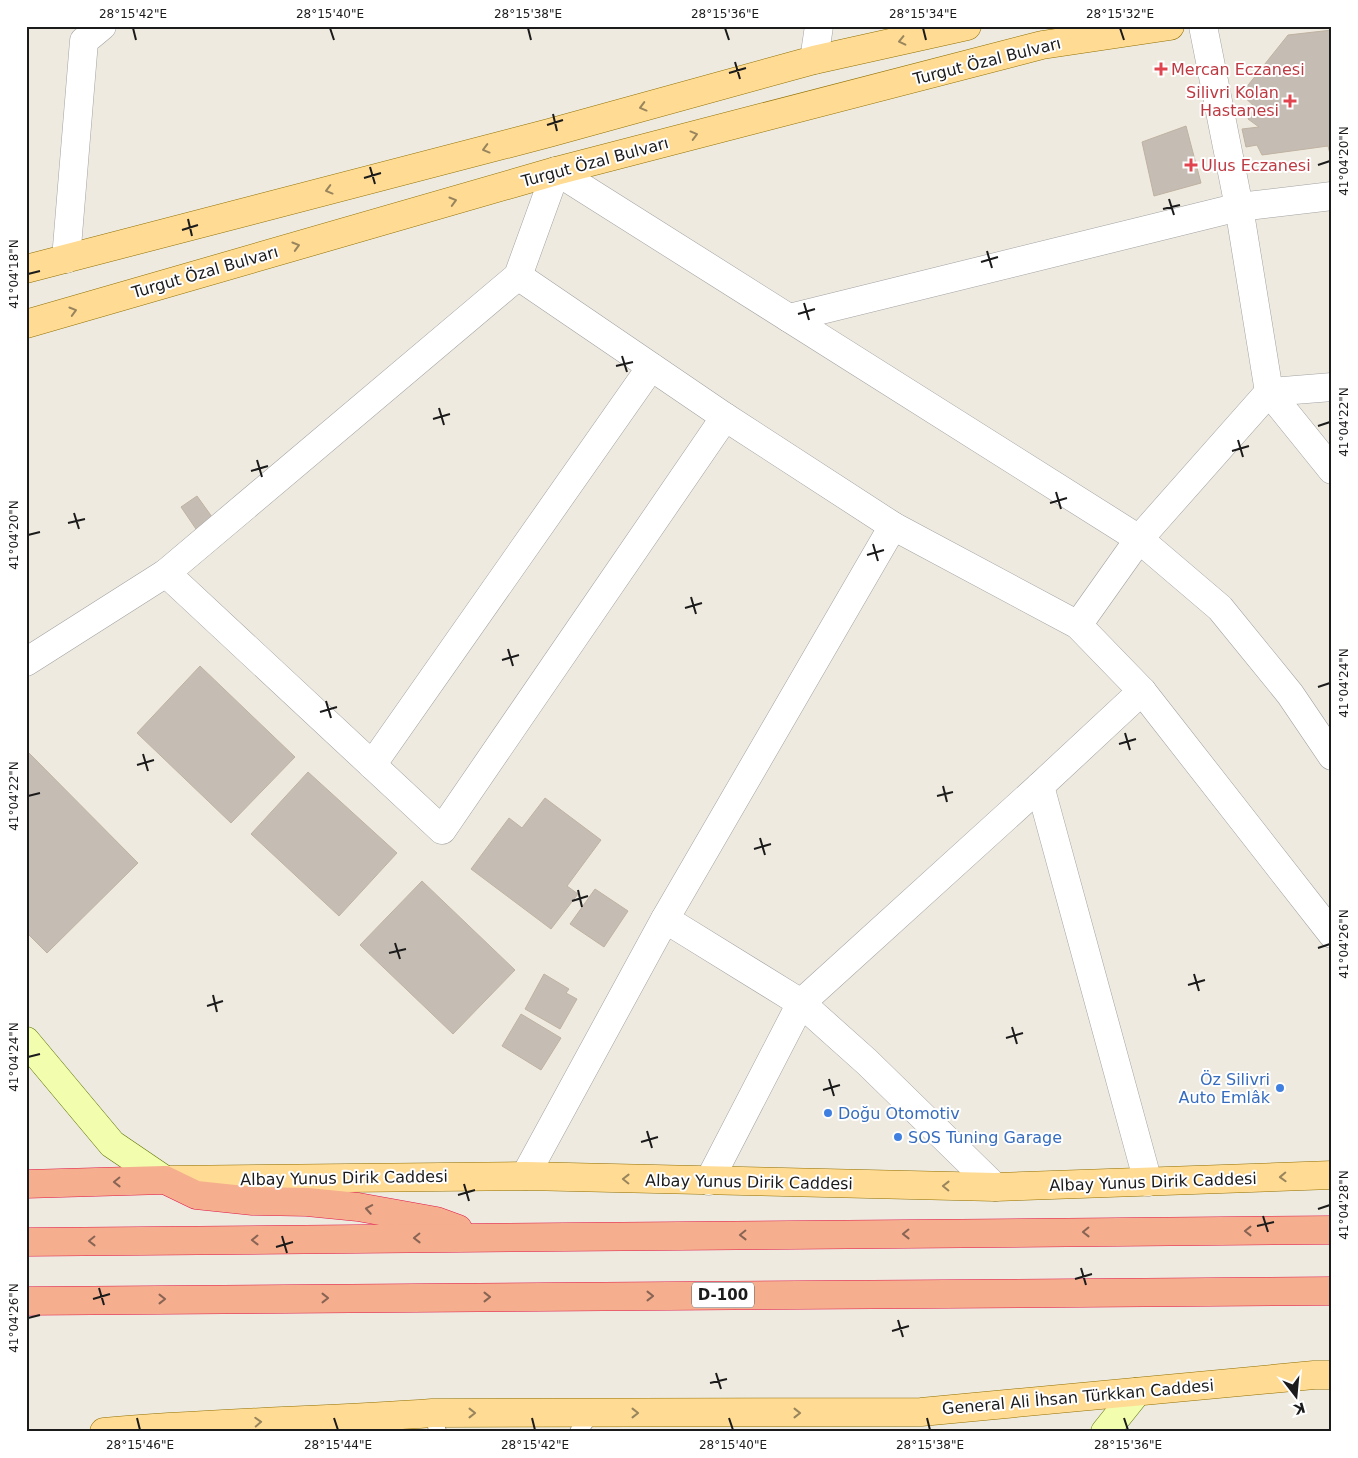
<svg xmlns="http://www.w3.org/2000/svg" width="1358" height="1458" font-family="'DejaVu Sans',sans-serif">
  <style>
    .building { fill: #c5bdb3; stroke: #c0b2a1 }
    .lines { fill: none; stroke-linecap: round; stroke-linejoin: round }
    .service-casing { stroke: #a2a2a2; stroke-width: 18 }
    .minor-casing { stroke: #a2a2a2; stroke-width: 29 }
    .secondary-casing { stroke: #5c7400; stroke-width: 29 }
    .primary-casing { stroke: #927000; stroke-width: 29 }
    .trunk-casing { stroke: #e01849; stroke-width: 29 }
    .service { stroke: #fff; stroke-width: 16 }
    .minor { stroke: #fff; stroke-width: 28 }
    .secondary { stroke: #f2fdae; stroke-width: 28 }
    .primary { stroke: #ffdb93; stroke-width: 28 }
    .trunk { stroke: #f5ae8e; stroke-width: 28 }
    .oneway { stroke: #98855d }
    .oneway2 { stroke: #886454 }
    .ticks { fill: none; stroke: #1b1b1b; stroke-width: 2 }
    .health-dot { fill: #e0444e; stroke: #fff; stroke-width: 2 }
    .shop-dot { fill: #3f7fe0; stroke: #fff; stroke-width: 2 }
    .labels { text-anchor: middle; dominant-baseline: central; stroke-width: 4; stroke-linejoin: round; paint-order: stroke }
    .shield { fill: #fff; stroke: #5f5f5f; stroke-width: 1 }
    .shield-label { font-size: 15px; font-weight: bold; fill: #1b1b1b }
    .street-label { font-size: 16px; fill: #1b1b1b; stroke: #fff }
    .health-label { font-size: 16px; fill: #be3a42; stroke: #fff; text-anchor: start }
    .shop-label { font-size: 16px; fill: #366cbe; stroke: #fff; text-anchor: start }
    .neatline { fill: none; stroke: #1b1b1b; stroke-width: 2 }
    .ticks-label { font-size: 12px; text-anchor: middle; fill: #1b1b1b }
  </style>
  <rect width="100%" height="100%" fill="#eeeadf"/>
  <g class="building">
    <path d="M1332,30V162L1328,146L1262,155L1257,145L1246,147L1242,129L1259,127L1248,119L1255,107L1241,94L1288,35Z"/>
    <path d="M1186,126L1201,183L1154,196L1142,142Z"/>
    <path d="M197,496L215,521L198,532L181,507Z"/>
    <path d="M200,666L295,757L231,823L137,733Z"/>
    <path d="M26,750L138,863L47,953L26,932Z"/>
    <path d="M308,772L397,853L339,916L251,834Z"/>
    <path d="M545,798L601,840L567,886L578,894L551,929L471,869L509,818L522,828Z"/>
    <path d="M422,881L515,970L453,1034L360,945Z"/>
    <path d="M595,889L628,911L604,947L570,924Z"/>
    <path d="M544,974L569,989L566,993L577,999L560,1029L525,1009Z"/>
    <path d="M521,1014L561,1038L541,1070L502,1046Z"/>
  </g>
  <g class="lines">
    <defs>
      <g id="service">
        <path d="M432,1413L438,1432"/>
        <path d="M578,1432L591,1414"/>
      </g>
      <g id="minor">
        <path d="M1203,26L1239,207L1269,392L1332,470"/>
        <path d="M814,60L819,26"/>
        <path d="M66,259L84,41L102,26"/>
        <path d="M518,276L725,417L893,526L1078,625L1142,691L1332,934"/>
        <path d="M789,318L1239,207L1332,196"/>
        <path d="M166,573L442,830L725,417"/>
        <path d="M1078,625L1139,539L1269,392L1332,387"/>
        <path d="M26,662L166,573L518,276L556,171L1139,539L1220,608L1290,694L1332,756"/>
        <path d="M372,765L651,367"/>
        <path d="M1040,786L1148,1182"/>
        <path d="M665,919L801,1003L867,1062L995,1187"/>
        <path d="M525,1176L665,919L893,526"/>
        <path d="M709,1181L801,1003L1040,786L1142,691"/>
      </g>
      <g id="secondary">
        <path d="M26,1041L112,1144L165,1180"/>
        <path d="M1105,1432L1137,1392"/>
      </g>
      <g id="primary">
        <path d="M26,269L549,133L814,60L967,26"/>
        <path d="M26,324L556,171L1042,45L1170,26"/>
        <path d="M165,1180L525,1176L995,1187L1332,1175"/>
        <path d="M104,1432C213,1422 323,1421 432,1413L921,1412L1314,1375H1332"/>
      </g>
      <g id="trunk">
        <path d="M26,1184L165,1180L196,1195L253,1201L307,1202L358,1207L436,1221L458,1229"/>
        <path d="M26,1242L1332,1230"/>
        <path d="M26,1301L1332,1291"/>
      </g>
    </defs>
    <use href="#service" class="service-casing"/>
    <use href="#minor" class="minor-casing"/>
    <use href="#secondary" class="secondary-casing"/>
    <use href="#primary" class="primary-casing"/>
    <use href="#trunk" class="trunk-casing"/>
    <use href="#service" class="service"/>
    <use href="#minor" class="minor"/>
    <use href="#secondary" class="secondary"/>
    <use href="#primary" class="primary"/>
    <use href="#trunk" class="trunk"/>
  </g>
  <defs><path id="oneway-chevron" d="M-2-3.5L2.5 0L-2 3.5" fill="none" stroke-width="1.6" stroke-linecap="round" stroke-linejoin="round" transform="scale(1.25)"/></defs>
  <g class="oneway">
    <use href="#oneway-chevron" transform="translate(902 41) rotate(167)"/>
    <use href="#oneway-chevron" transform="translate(643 107) rotate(165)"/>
    <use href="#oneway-chevron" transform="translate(694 135) rotate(-15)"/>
    <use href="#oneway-chevron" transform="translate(486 149) rotate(165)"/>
    <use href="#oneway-chevron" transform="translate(329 190) rotate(165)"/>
    <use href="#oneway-chevron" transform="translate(453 201) rotate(-16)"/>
    <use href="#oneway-chevron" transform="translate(296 246) rotate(-16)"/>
    <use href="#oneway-chevron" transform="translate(73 311) rotate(-16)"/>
    <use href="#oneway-chevron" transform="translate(1283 1177) rotate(178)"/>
    <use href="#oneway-chevron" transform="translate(626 1179) rotate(-179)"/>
    <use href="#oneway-chevron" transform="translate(946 1186) rotate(-179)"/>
    <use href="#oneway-chevron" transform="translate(472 1413)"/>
    <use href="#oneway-chevron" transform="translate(635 1413)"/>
    <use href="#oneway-chevron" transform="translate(797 1413)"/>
    <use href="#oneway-chevron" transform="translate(258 1422) rotate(-3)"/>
  </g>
  <g class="oneway2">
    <use href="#oneway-chevron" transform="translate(117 1182) rotate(179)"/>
    <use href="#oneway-chevron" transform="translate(369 1209) rotate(-170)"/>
    <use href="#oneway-chevron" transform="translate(1248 1231) rotate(180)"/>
    <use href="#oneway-chevron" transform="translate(1086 1232) rotate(179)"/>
    <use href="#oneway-chevron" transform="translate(906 1234) rotate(179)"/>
    <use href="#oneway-chevron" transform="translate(743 1235) rotate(179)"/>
    <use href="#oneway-chevron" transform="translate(417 1238) rotate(179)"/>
    <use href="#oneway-chevron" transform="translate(255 1240) rotate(179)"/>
    <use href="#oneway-chevron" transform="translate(92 1241) rotate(179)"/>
    <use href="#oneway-chevron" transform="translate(650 1296)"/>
    <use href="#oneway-chevron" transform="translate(487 1297)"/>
    <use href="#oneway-chevron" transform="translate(325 1298)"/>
    <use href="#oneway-chevron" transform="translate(162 1299)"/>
  </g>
  <path class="ticks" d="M133,28L136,40M330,28L334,40M528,28L531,40M725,28L729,40M923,28L926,40M1120,28L1124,40M735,62L740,79M729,73L746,68M553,114L557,131M547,125L563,120M1318,165L1330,161M370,167L375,184M364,178L381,173M1169,199L1174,215M1163,209L1180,205M188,219L192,236M182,230L198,225M987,251L992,268M981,262L998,257M28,274L40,271M804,303L809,320M798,314L815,309M622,356L627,372M616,366L633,362M439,408L444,425M433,419L450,414M1318,426L1330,422M1238,440L1243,457M1232,451L1249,446M257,460L262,477M251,471L268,466M1056,492L1061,509M1050,503L1067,498M74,513L79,529M68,523L85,519M28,535L40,532M873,544L878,561M867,555L884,550M691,597L696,614M685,608L702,603M508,649L513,666M502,660L519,655M1318,687L1330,683M326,701L331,718M320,712L337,707M1125,733L1130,750M1119,744L1136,739M143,754L148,771M137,765L154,760M943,786L947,802M28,796L40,793M937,796L953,792M760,838L765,855M754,849L771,844M578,890L582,907M572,901L588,896M395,943L400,959M1318,948L1330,944M389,953L406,949M1194,974L1199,991M1188,985L1205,980M213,995L217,1012M207,1006L223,1001M1012,1027L1017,1044M1006,1038L1023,1033M28,1057L40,1054M829,1079L834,1096M823,1090L840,1085M647,1131L652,1148M641,1142L658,1137M464,1184L469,1201M458,1195L475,1190M1318,1209L1330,1205M1263,1216L1268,1232M1257,1226L1274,1222M282,1236L287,1253M276,1247L293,1242M1081,1268L1086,1285M1075,1279L1092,1274M99,1288L104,1305M93,1299L110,1294M28,1318L40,1315M898,1320L903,1337M892,1331L909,1326M716,1373L721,1389M710,1383L727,1379M137,1418L140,1430M334,1418L338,1430M532,1418L535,1430M729,1418L733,1430M927,1418L930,1430M1124,1418L1128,1430"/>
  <g class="health-dot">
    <path d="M1158.5 61.5h5v5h5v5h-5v5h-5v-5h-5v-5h5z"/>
    <path d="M1287.5 93.5h5v5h5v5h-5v5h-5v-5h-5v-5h5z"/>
    <path d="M1188.5 157.5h5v5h5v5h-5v5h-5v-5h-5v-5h5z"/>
  </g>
  <g class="shop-dot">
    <circle cx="1280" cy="1088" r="5"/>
    <circle cx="828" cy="1113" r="5"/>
    <circle cx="898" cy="1137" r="5"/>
  </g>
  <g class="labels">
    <rect class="shield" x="692" y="1282.5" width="62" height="25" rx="4"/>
    <g class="shield-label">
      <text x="723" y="1295">D-100</text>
    </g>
    <g class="street-label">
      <text transform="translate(987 61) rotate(-14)">Turgut Özal Bulvarı</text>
      <text transform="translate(595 162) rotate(-15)">Turgut Özal Bulvarı</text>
      <text transform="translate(205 272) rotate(-16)">Turgut Özal Bulvarı</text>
      <text transform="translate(344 1178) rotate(-1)">Albay Yunus Dirik Caddesi</text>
      <text transform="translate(749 1182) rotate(1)">Albay Yunus Dirik Caddesi</text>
      <text transform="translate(1153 1182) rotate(-2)">Albay Yunus Dirik Caddesi</text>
      <text transform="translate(1078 1397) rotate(-5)">General Ali İhsan Türkkan Caddesi</text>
    </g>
    <g class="health-label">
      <text x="1171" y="69">Mercan Eczanesi</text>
      <text x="1279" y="92" text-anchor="end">Silivri Kolan<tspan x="1279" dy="18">Hastanesi</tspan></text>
      <text x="1201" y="165">Ulus Eczanesi</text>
    </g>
    <g class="shop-label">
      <text x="1270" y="1079" text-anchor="end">Öz Silivri<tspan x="1270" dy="18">Auto Emlâk</tspan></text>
      <text x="838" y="1113">Doğu Otomotiv</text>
      <text x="908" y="1137">SOS Tuning Garage</text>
    </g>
  </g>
  <rect width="1358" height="1458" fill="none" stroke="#ffffff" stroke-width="55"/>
  <g transform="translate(1296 1396) rotate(164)" stroke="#ffffff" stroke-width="4" paint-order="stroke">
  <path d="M0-4L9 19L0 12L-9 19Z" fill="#1b1b1b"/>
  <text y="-8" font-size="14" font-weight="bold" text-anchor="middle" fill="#1b1b1b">K</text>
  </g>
  <rect x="28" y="28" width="1302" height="1402" class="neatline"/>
  <g class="ticks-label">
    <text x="133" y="18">28°15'42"E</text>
    <text x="330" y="18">28°15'40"E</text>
    <text x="528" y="18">28°15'38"E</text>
    <text x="725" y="18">28°15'36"E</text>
    <text x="923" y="18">28°15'34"E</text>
    <text x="1120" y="18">28°15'32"E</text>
    <text transform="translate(1344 161) rotate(-90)" y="4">41°04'20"N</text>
    <text transform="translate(14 274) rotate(-90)" y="4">41°04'18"N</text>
    <text transform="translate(1344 422) rotate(-90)" y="4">41°04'22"N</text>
    <text transform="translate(14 535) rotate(-90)" y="4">41°04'20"N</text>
    <text transform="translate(1344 683) rotate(-90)" y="4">41°04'24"N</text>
    <text transform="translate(14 796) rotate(-90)" y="4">41°04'22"N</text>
    <text transform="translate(1344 944) rotate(-90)" y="4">41°04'26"N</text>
    <text transform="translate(14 1057) rotate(-90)" y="4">41°04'24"N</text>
    <text transform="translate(1344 1205) rotate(-90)" y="4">41°04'28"N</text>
    <text transform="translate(14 1318) rotate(-90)" y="4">41°04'26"N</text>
    <text x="140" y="1449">28°15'46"E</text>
    <text x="338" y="1449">28°15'44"E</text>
    <text x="535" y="1449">28°15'42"E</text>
    <text x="733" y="1449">28°15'40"E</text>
    <text x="930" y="1449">28°15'38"E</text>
    <text x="1128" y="1449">28°15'36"E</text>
  </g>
</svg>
